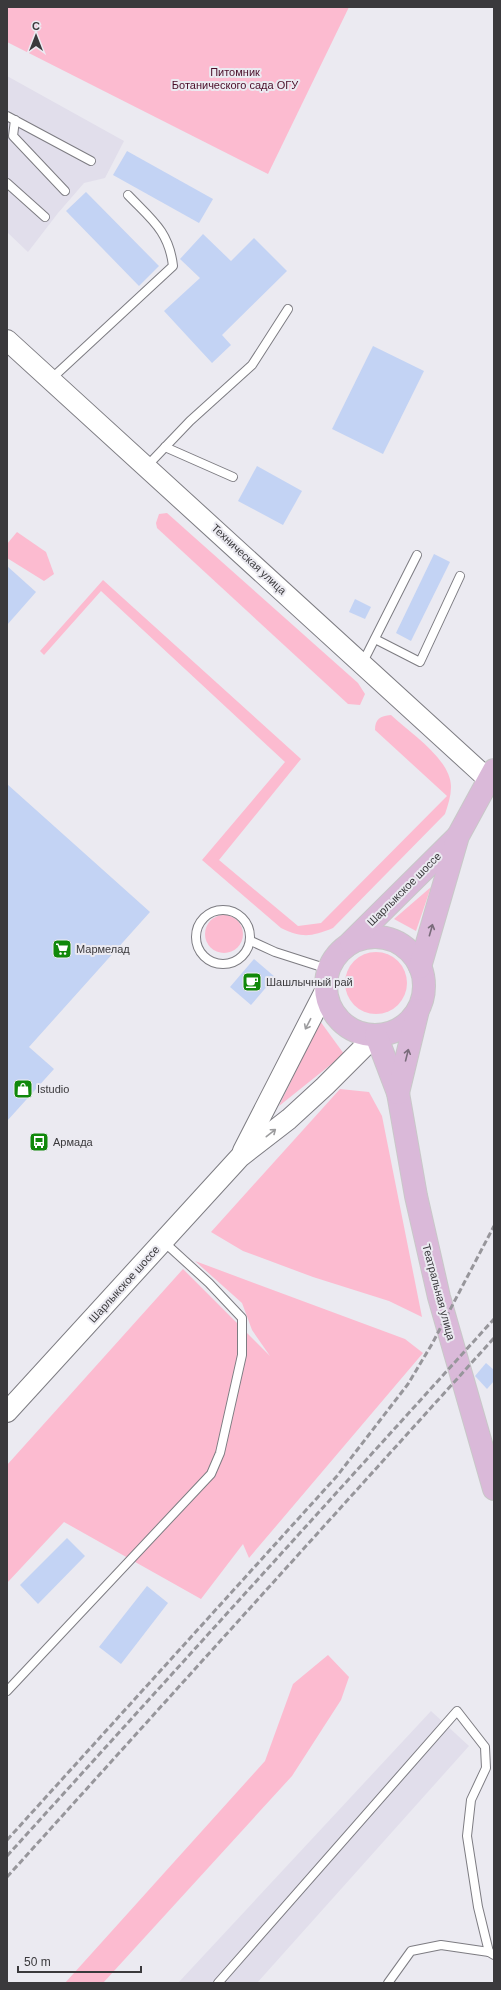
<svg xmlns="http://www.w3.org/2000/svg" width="501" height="1990" font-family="Arial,sans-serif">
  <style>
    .built { fill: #e1deeb }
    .green { fill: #fcbbd0 }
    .building { fill: #c3d3f4 }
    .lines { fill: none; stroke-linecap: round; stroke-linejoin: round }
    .service-casing { stroke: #7d7c82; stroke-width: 10 }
    .tertiary-casing { stroke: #7d7c82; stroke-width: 22 }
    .primary-casing { stroke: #c8c8c8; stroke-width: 24 }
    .service { stroke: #fff; stroke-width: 8 }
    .tertiary { stroke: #fff; stroke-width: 20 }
    .primary { stroke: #dab9d9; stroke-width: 22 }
    .rail { stroke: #97969b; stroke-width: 3; stroke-dasharray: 6 3; stroke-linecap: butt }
    .oneway { stroke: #7a6c7b }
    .oneway2 { stroke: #9c9c9e }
    .labels { text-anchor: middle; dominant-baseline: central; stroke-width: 4; stroke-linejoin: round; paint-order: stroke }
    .park-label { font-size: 11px; fill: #4a0e29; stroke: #ebeaf1 }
    .street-label { font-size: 11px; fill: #3a393c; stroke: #ebeaf1 }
    .poi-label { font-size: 11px; fill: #3a393c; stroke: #ebeaf1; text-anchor: start }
  </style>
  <rect width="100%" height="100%" fill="#ebeaf1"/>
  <g class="built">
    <path d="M7,76L124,141L105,178L84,183L58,213L28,252L7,232Z"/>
    <path d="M431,1711L469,1746L257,1983H178Z"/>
  </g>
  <g class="green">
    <path d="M7,7H349L268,174L7,42Z"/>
    <path d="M167,513L358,683L365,694L360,705L348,704L157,528L156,523L159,514Z"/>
    <path d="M17,532L46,552L54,574L44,581L7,558V544Z"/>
    <path d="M103,580L301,759L219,860L298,926L321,923L447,796L375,730C375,719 380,716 391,715C410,733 451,759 451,787C451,796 448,805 445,814L333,928C311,937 302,938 281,928L202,860L285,762L101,591L44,655L40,651Z"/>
    <path d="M431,887L416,931L394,919Z"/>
    <circle cx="224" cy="934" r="19"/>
    <circle cx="376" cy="983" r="31"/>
    <path d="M320,1021L344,1054L279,1106Z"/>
    <path d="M340,1089L369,1092L382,1116L422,1317L389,1301L313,1277L243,1251L211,1232Z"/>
    <path d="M195,1261L405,1339L423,1353L249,1558L243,1544L201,1599L64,1522L7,1583V1465L183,1269L270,1356L252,1330L242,1303Z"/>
    <path d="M328,1655L349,1677L341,1700L292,1776L103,1983H65L265,1761L293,1684Z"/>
  </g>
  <g class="building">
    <path d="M127,151L213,199L199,223L113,175Z"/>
    <path d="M86,192L159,266L139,286L66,211Z"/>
    <path d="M203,234L231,261L254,238L287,271L222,335L231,345L212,363L164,311L200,278L180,259Z"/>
    <path d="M373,346L424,371L383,454L332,429Z"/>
    <path d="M257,466L302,491L283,525L238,501Z"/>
    <path d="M434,554L450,562L411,641L396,633Z"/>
    <path d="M7,566L36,592L7,625Z"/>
    <path d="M355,599L371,607L365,619L349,612Z"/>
    <path d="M7,784L150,912L29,1047L54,1069L7,1121Z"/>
    <path d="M254,959L275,977L251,1005L230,987Z"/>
    <path d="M486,1363L494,1370V1381L487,1389L475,1376Z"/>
    <path d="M67,1538L85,1556L38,1604L20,1585Z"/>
    <path d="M147,1586L168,1603L121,1664L99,1647Z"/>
  </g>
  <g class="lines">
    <defs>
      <g id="service">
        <path d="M7,116L91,161"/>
        <path d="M15,120L13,136L65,191"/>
        <path d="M7,183L45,217"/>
        <path d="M50,380L173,266C169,231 151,219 128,195"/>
        <path d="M165,447L233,477"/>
        <path d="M147,466L190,421L252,365L288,309"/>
        <path d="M375,639L420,662L460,576"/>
        <path d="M362,664L417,555"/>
        <circle cx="223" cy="937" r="27"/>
        <path d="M251,941L275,952L328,969"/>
        <path d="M7,1691L211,1474L220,1453L242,1355V1318L209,1283L164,1242"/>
        <path d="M218,1983L457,1711L485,1747L486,1768L471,1800L467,1836L478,1907L489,1952L494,1955"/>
        <path d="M388,1983L411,1951L441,1945L489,1952"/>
      </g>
      <g id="tertiary">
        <path d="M7,340L489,780"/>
        <path d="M243,1151L326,989"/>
        <path d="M7,1412L240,1157L289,1119L325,1086L376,1035"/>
      </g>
      <g id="primary">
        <circle cx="375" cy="986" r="49"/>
        <path d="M351,942L457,837"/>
        <path d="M420,967L458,836L494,770"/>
        <path d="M376,1035L398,1093L416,1196L439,1297L494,1489"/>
        <path d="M398,1093L418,1010"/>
      </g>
    </defs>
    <use href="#service" class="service-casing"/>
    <use href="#tertiary" class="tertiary-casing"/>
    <use href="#primary" class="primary-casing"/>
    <use href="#service" class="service"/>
    <use href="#tertiary" class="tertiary"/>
    <use href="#primary" class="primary"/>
    <g class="rail">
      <path d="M7,1840L337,1476L408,1384L432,1344L494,1226"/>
      <path d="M7,1856L494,1319"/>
      <path d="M7,1877L494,1338"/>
    </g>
  </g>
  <defs><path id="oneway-shaft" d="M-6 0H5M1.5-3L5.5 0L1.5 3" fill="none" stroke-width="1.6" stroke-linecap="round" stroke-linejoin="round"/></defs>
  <g class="oneway">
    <use href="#oneway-shaft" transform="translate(431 930) rotate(-74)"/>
    <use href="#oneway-shaft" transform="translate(407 1055) rotate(-76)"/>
  </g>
  <g class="oneway2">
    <use href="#oneway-shaft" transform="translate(308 1024) rotate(117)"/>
    <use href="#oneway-shaft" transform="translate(271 1133) rotate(-38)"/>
  </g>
  <defs>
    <symbol id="supermarket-square" viewBox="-11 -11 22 22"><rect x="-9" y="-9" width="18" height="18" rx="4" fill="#10880a" stroke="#ebeaf1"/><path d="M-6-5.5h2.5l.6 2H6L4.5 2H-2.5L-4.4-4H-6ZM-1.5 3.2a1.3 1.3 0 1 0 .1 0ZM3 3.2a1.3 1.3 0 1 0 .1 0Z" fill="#fff"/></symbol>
    <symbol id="cafe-square" viewBox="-11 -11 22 22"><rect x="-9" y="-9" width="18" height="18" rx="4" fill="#10880a" stroke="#ebeaf1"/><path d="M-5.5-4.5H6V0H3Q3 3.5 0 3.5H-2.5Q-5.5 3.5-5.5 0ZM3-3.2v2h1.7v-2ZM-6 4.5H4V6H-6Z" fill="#fff"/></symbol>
    <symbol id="shop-square" viewBox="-11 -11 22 22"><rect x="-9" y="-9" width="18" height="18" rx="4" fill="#10880a" stroke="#ebeaf1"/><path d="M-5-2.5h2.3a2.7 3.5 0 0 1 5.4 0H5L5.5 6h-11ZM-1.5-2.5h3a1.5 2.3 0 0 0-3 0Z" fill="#fff"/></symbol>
    <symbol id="bus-square" viewBox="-11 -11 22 22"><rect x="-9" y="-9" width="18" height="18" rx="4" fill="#10880a" stroke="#ebeaf1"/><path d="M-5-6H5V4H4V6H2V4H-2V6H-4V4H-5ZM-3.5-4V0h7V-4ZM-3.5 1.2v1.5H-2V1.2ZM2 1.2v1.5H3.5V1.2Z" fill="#fff"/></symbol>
  </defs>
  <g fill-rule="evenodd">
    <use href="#supermarket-square" x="51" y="938" width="22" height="22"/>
    <use href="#cafe-square" x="241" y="971" width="22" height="22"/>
    <use href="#shop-square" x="12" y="1078" width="22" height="22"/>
    <use href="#bus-square" x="28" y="1131" width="22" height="22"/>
  </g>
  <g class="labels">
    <g class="park-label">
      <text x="235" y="72">Питомник<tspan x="235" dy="13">Ботанического сада ОГУ</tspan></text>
    </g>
    <g class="street-label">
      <text transform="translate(249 559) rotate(43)">Техническая улица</text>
      <text transform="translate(404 889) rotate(-45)">Шарлыкское шоссе</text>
      <text transform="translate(124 1284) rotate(-48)">Шарлыкское шоссе</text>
      <text transform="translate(439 1292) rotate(75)">Театральная улица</text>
    </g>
    <g class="poi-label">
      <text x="76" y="949">Мармелад</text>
      <text x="266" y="982">Шашлычный рай</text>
      <text x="37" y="1089">Istudio</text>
      <text x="53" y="1142">Армада</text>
    </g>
  </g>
  <rect width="501" height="1990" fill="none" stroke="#3a393c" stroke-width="16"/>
  <g transform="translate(36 36)" stroke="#ebeaf1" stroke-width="3" paint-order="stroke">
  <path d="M0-3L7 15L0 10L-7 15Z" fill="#3a393c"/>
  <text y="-6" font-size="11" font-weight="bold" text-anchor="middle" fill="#3a393c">С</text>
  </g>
  <path d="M18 1966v6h123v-6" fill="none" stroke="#3a393c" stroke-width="2"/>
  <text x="24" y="1966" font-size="12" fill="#3a393c" stroke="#ebeaf1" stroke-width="3" paint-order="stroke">50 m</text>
</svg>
